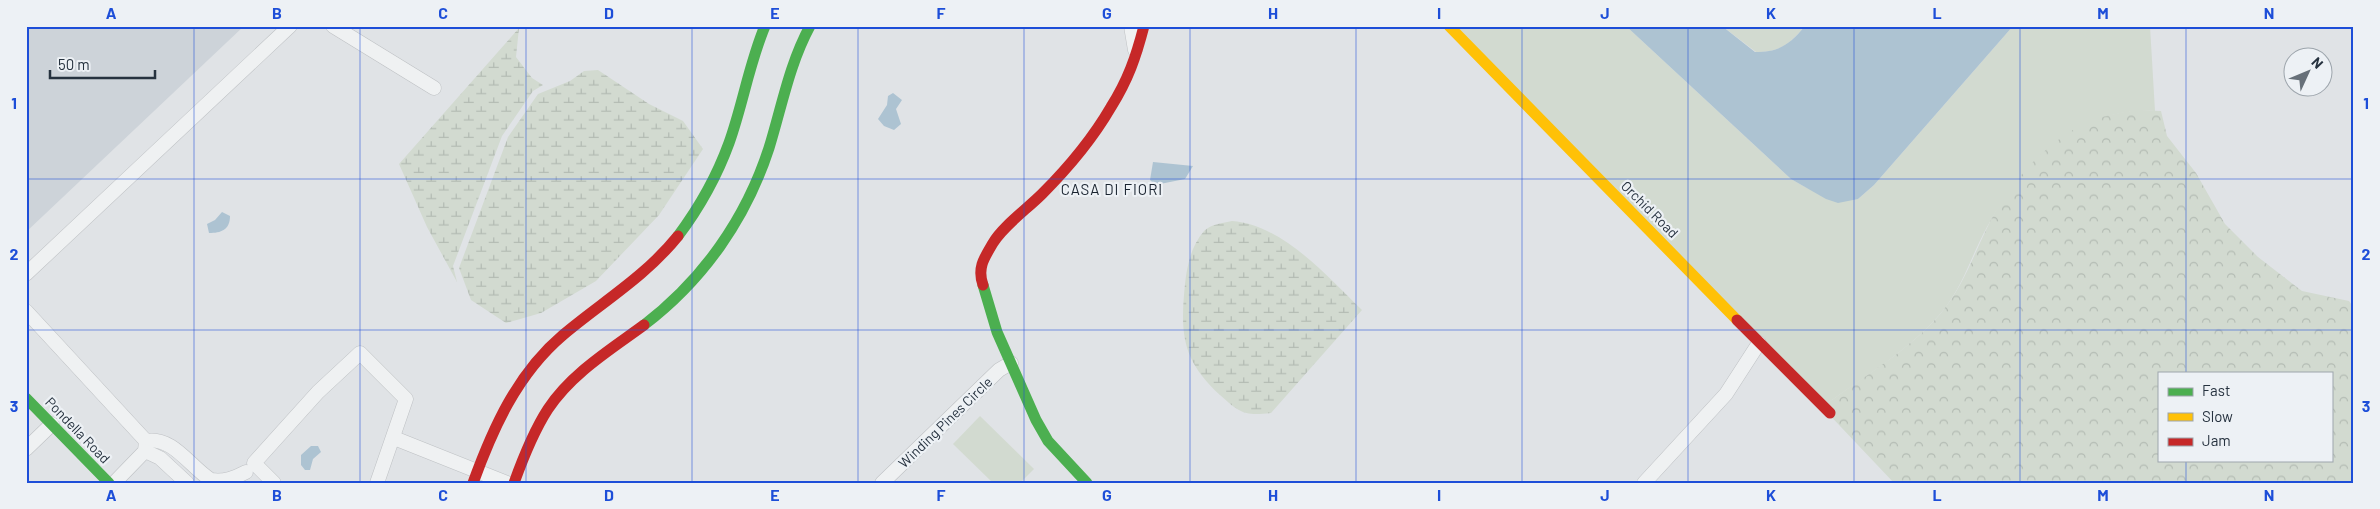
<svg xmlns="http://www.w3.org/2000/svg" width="2380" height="509" font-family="Barlow,sans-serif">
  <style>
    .built { fill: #cdd3d9 }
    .grass { fill: #d2dad0 }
    .forest { fill: url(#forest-crowns); fill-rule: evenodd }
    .wetland { fill: url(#wetland-marsh) }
    .water { fill: #adc3d2 }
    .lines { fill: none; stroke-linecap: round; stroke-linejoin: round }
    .street-casing { stroke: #bec1c4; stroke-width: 15 }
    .street { stroke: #eff1f2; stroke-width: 14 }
    .fast { stroke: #4caf50; stroke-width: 11 }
    .slow { stroke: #ffc107; stroke-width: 11 }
    .jam { stroke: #c62828; stroke-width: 11 }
    .grid { fill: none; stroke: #1d4ed8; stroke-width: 1; stroke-opacity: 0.55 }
    .labels { text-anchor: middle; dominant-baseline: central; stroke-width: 4.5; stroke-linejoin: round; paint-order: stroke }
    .street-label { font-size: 14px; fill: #26323f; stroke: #edf1f5 }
    .neighbourhood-label { font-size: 15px; letter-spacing: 1px; fill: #19232f; stroke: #edf1f5 }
    .neatline { fill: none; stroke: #1d4ed8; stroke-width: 2 }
    .grid-label { font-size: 16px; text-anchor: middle; font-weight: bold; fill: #1d4ed8 }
  </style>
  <defs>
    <pattern id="forest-crowns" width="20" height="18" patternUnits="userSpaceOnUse" patternTransform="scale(1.25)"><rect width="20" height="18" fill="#d2dad0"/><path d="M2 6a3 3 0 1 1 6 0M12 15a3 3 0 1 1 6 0" fill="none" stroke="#b4bcb4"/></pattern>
    <pattern id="wetland-marsh" width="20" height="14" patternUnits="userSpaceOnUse" patternTransform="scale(1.25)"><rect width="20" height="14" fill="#d2dad0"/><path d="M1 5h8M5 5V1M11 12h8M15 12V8" fill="none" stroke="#b4bcb4"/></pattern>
  </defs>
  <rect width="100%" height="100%" fill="#e0e3e6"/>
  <path class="built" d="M26,26H244L26,232Z"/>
  <g class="grass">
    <path d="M1444,26H1626L1791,179L1807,188L1858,199L1874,185L2013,26H2150L2155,111C2076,107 2023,163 1987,227C1971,256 1963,287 1941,313C1910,350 1861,379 1822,407Z"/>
    <path d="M1722,26H1805C1790,44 1780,52 1756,52Z"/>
    <path d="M980,416L1034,469L1020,483H993L953,444Z"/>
  </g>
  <path class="forest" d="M2137,110L2161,111L2167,136L2196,173L2225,224L2258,257L2302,291L2349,301L2354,308V483H1894L1822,407C1860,379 1911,349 1941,313C1962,288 1972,259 1986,230C2006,187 2040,147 2082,125C2099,116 2119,113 2137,110ZM2159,373H2331V460H2159Z"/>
  <g class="wetland">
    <path d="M519,28L516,57L532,78L543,85L533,91L502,136L453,266L457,282L427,227L399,164Z"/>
    <path d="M598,70L649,104L683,121L703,149L659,215L596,281L541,313L506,323L471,300L459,268L508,137L538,94L570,81L584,71Z"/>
    <path d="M1232,221C1283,225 1327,276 1362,310L1271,413C1244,416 1240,413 1220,395C1182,360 1180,334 1185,284C1187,266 1191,246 1204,231C1211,224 1223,223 1232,221Z"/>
  </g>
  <g class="water">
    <path d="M1626,26H1722L1755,52C1780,52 1790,44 1805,26H2013L1874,185L1858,199L1838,203L1826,199L1791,179Z"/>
    <path d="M893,93L902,100L896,109L901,124L894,130L884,126L878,119L887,105L888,96Z"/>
    <path d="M1153,162L1193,166L1185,179L1155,185L1150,180Z"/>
    <path d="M222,212L230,216C230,230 221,233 209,233L207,224L215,220Z"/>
    <path d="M311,446H318L321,452L313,459L310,470H305L301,465V455Z"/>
  </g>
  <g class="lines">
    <defs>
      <g id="street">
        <path d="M333,26L434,88"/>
        <path d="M1131,26L1135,50"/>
        <path d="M26,274L290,26"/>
        <path d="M26,311L146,441L145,451L114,483"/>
        <path d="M394,438L507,483"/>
        <path d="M146,441C173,436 190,467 211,480C225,482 234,478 246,472"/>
        <path d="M26,449L52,424"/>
        <path d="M145,451L160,458L187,483"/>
        <path d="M274,483L254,463L318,392L360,353L406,399L377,483"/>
        <path d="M882,483L999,370L1011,363"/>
        <path d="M1644,483L1726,394L1759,343"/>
      </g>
    </defs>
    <use href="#street" class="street-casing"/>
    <use href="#street" class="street"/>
    <g class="fast">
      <path d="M678,236C699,208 717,176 729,143C743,104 749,64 765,26"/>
      <path d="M983,285L997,332L1036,420L1048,441L1087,483"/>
      <path d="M644,325C703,280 746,219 769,148C782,106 789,65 810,26"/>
      <path d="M26,398L109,483"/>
    </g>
    <path class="slow" d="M1449,26L1737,320"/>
    <g class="jam">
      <path d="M983,285C977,268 984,258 993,243C1003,226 1027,209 1042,194C1067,169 1093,138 1111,107C1128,80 1136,57 1144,26"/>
      <path d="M1737,320L1830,413"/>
      <path d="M473,483C493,428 517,374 563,335C602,302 645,277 678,236"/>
      <path d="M514,483C523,458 533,432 548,409C572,373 610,350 644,325"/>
    </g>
  </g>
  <path class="grid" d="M194,26V483M360,26V483M526,26V483M692,26V483M858,26V483M1024,26V483M1190,26V483M1356,26V483M1522,26V483M1688,26V483M1854,26V483M2020,26V483M2186,26V373M26,179H2354M26,330H2354M2186,460V483"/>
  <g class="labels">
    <g class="street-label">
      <text transform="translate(1650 209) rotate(45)">Orchid Road</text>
      <text transform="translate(945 422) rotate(-44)">Winding Pines Circle</text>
      <text transform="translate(78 430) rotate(46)">Pondella Road</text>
    </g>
    <g class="neighbourhood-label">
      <text x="1112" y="189">CASA DI FIORI</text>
    </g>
  </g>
  <rect width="2380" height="509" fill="none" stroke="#edf1f5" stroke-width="55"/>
  <rect x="2158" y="372" width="175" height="90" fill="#edf1f5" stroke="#9da5ac"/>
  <rect x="2168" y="388" width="25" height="8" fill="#4caf50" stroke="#9da5ac"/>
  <text x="2202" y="396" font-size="15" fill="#26323f">Fast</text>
  <rect x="2168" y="413" width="25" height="8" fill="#ffc107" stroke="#9da5ac"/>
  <text x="2202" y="422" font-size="15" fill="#26323f">Slow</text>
  <rect x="2168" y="438" width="25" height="8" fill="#c62828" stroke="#9da5ac"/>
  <text x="2202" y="446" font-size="15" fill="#26323f">Jam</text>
  <g transform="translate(2308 72) rotate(46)"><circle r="24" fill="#edf1f5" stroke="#9da5ac"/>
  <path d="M0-4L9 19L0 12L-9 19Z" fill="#677079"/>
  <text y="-8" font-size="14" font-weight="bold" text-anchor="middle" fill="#26323f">N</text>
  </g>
  <path d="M50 70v8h105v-8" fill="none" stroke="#26323f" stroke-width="2.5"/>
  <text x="58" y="70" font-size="15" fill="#26323f" stroke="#edf1f5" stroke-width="4" paint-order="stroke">50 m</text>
  <rect x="28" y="28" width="2324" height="454" class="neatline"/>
  <g class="grid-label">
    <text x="111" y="19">A</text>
    <text x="277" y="19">B</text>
    <text x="443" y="19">C</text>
    <text x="609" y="19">D</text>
    <text x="775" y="19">E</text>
    <text x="941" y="19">F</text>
    <text x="1107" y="19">G</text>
    <text x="1273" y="19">H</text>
    <text x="1439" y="19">I</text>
    <text x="1605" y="19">J</text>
    <text x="1771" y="19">K</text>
    <text x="1937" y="19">L</text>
    <text x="2103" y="19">M</text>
    <text x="2269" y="19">N</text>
    <text x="14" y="109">1</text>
    <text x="2366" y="109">1</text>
    <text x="14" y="260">2</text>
    <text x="2366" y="260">2</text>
    <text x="14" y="412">3</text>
    <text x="2366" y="412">3</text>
    <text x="111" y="501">A</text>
    <text x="277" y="501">B</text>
    <text x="443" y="501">C</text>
    <text x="609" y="501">D</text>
    <text x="775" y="501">E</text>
    <text x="941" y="501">F</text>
    <text x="1107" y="501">G</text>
    <text x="1273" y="501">H</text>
    <text x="1439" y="501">I</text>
    <text x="1605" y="501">J</text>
    <text x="1771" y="501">K</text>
    <text x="1937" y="501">L</text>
    <text x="2103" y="501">M</text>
    <text x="2269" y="501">N</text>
  </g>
</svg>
